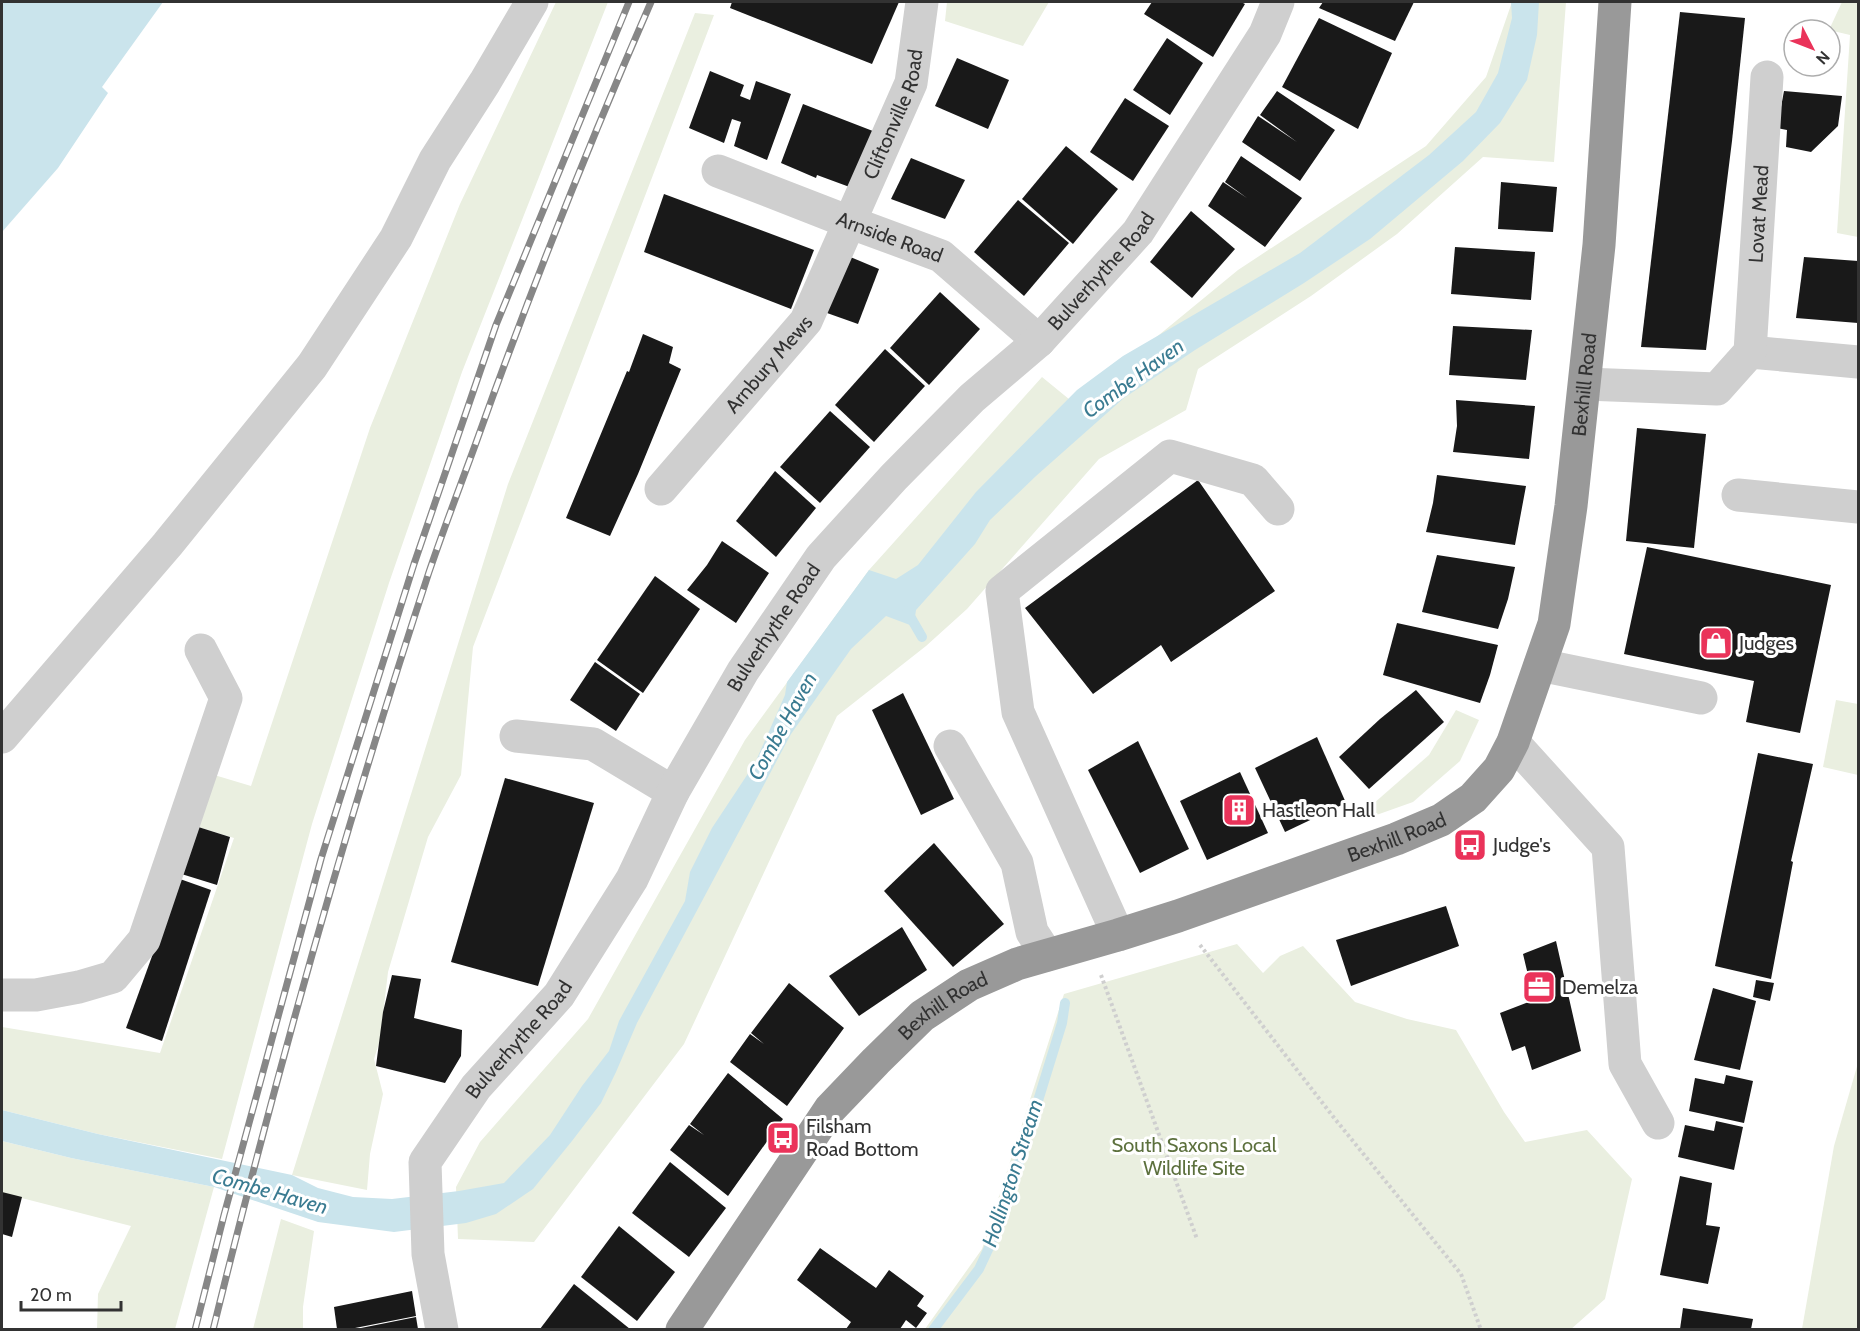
<svg xmlns="http://www.w3.org/2000/svg" width="1860" height="1331" font-family="Cabin,sans-serif">
  <style>
    .green { fill: #eaefe0 }
    .water { fill: #cae4ec }
    .lines { fill: none; stroke-linecap: round; stroke-linejoin: round }
    .stream { stroke: #cae4ec; stroke-width: 10 }
    .building { fill: #191919 }
    .path { stroke: #cfcfcf; stroke-width: 4; stroke-dasharray: 3 3; stroke-linecap: butt }
    .minor { stroke: #cfcfcf; stroke-width: 33 }
    .highway { stroke: #999; stroke-width: 33 }
    .rail-casing { stroke: #878787; stroke-width: 7 }
    .rail { stroke: #fff; stroke-width: 4.5; stroke-dasharray: 14; stroke-linecap: butt }
    .labels { text-anchor: middle; dominant-baseline: central; stroke-width: 6; stroke-linejoin: round; paint-order: stroke }
    .street-label { font-size: 20px; fill: #323232; stroke: #fff }
    .poi-label { font-size: 20px; fill: #323232; stroke: #fff; text-anchor: start }
    .park-label { font-size: 20px; fill: #5c703d; stroke: #fff }
    .water-label { font-size: 21px; font-style: italic; fill: #3a7b91; stroke: #fff }
  </style>
  <rect width="100%" height="100%" fill="#fff"/>
  <g class="green">
    <path d="M556,2H608L462,372L389,583L312,824L222,1159L98,1134L2,1110V1027L160,1053L234,838L192,825L211,774L251,786L370,428L460,204Z"/>
    <path d="M947,2H1049L1023,46L945,21Z"/>
    <path d="M1512,2H1566L1554,162L1483,157L1397,234L1311,296L1198,369L1186,410L1099,459L967,609L926,646L837,716L684,1044L534,1242L458,1239L456,1187L480,1142L588,1019L745,740L869,570L1042,377L1075,404L1238,270L1426,146L1486,77Z"/>
    <path d="M1842,2H1858V237L1837,233L1850,35L1829,30Z"/>
    <path d="M695,13L714,15L473,647L461,775L428,837L388,972L380,1040L374,1059L383,1094L370,1154L367,1190L292,1175L508,484Z"/>
    <path d="M1836,700L1858,704V775L1823,767Z"/>
    <path d="M1456,710L1479,720L1460,761L1413,802L1368,818L1365,811L1429,755Z"/>
    <path d="M1237,944L1263,973L1280,956L1303,946L1355,1002L1407,1019L1456,1030L1504,1112L1525,1142L1587,1130L1632,1179L1605,1299L1570,1330L925,1329L982,1249L1064,994Z"/>
    <path d="M1858,1063V1329H1802L1834,1146Z"/>
    <path d="M2,1141L71,1158L214,1187L175,1329H97L98,1294L131,1226L2,1193Z"/>
    <path d="M281,1219L314,1231L303,1307V1329H253Z"/>
  </g>
  <g class="water">
    <path d="M2,2H163L102,87L108,93L58,168L2,232Z"/>
    <path d="M1511,2H1539L1537,35L1527,80L1500,123L1463,161L1370,239L1304,283L1195,350L1124,398L1036,476L990,520L975,544L916,610L914,624L910,625L886,616L851,649L791,734L637,1023L616,1072L601,1103L572,1141L533,1189L496,1214L466,1223L394,1232L318,1222L214,1187L71,1158L2,1141V1110L98,1134L292,1175L318,1188L353,1197L392,1199L459,1191L504,1183L550,1135L582,1086L609,1051L619,1021L685,901L690,872L712,828L755,763L785,695L787,682L869,570L896,579L918,565L976,492L1077,390L1123,356L1300,253L1429,155L1476,112L1498,73L1512,18Z"/>
  </g>
  <g class="lines">
    <g class="stream">
      <path d="M907,611L922,637"/>
      <path d="M933,1330L979,1269L1000,1224L1062,1023L1065,1003"/>
    </g>
  </g>
  <g class="building">
    <path d="M732,2H899L872,64L730,8Z"/>
    <path d="M1152,2H1241L1245,4L1213,57L1144,14Z"/>
    <path d="M1323,2H1414L1395,41L1319,8Z"/>
    <path d="M1680,12L1745,18L1732,141L1706,350L1641,347Z"/>
    <path d="M1319,18L1392,53L1358,129L1282,87Z"/>
    <path d="M1167,38L1203,63L1170,115L1133,90Z"/>
    <path d="M957,58L1009,80L988,129L935,106Z"/>
    <path d="M710,71L744,85L740,96L750,100L756,81L791,94L767,160L734,146L741,122L732,119L724,143L689,128Z"/>
    <path d="M1277,91L1335,130L1300,181L1242,142L1258,116L1297,142L1260,115Z"/>
    <path d="M1784,91L1842,96L1838,126L1811,152L1786,147L1787,130L1777,128Z"/>
    <path d="M1125,98L1169,126L1133,181L1090,152Z"/>
    <path d="M803,104L878,133L855,189L817,175L816,178L781,163Z"/>
    <path d="M1066,146L1118,189L1073,244L1022,199Z"/>
    <path d="M1241,156L1302,198L1265,247L1208,206L1223,182L1247,198L1225,182Z"/>
    <path d="M911,158L965,180L945,219L891,199Z"/>
    <path d="M1501,182L1557,187L1553,232L1498,229Z"/>
    <path d="M664,194L814,250L791,309L644,252Z"/>
    <path d="M1018,200L1069,243L1024,296L974,252Z"/>
    <path d="M1191,211L1235,249L1192,298L1150,262Z"/>
    <path d="M1455,247L1535,252L1531,300L1451,294Z"/>
    <path d="M848,256L879,269L858,324L827,313Z"/>
    <path d="M1804,257L1858,261V323L1796,318Z"/>
    <path d="M940,292L980,329L929,385L890,348Z"/>
    <path d="M1453,326L1532,330L1526,380L1449,375Z"/>
    <path d="M643,334L673,347L669,363L681,369L638,474L610,536L566,518L627,371L629,372Z"/>
    <path d="M885,349L925,386L874,442L835,405Z"/>
    <path d="M1456,400L1535,406L1529,459L1453,452L1457,426Z"/>
    <path d="M830,411L870,447L820,503L780,467Z"/>
    <path d="M1637,428L1706,434L1694,548L1626,541Z"/>
    <path d="M775,471L816,508L776,557L736,521Z"/>
    <path d="M1437,475L1526,486L1515,545L1426,532L1433,503Z"/>
    <path d="M1198,480L1275,591L1171,662L1161,645L1093,694L1025,608Z"/>
    <path d="M722,541L769,573L736,623L687,590L707,565Z"/>
    <path d="M1647,547L1831,585L1800,733L1746,722L1754,681L1624,654Z"/>
    <path d="M1437,555L1515,567L1508,599L1498,629L1422,612Z"/>
    <path d="M655,576L700,609L643,693L597,660Z"/>
    <path d="M1397,623L1498,645L1490,675L1480,703L1383,675Z"/>
    <path d="M595,662L640,694L616,731L570,700Z"/>
    <path d="M1416,690L1444,722L1369,789L1339,757L1380,719Z"/>
    <path d="M903,693L954,799L921,815L872,710Z"/>
    <path d="M1317,737L1346,803L1285,832L1255,768Z"/>
    <path d="M1138,741L1189,849L1140,873L1088,770Z"/>
    <path d="M1758,753L1813,764L1791,861L1793,862L1771,979L1715,966Z"/>
    <path d="M1240,772L1268,833L1207,860L1180,801Z"/>
    <path d="M505,778L594,803L538,986L451,962Z"/>
    <path d="M192,825L230,837L217,885L175,872Z"/>
    <path d="M934,843L1004,924L953,967L884,891Z"/>
    <path d="M180,879L211,890L162,1041L126,1028Z"/>
    <path d="M1446,906L1459,946L1351,986L1336,940Z"/>
    <path d="M902,927L927,970L859,1016L829,976Z"/>
    <path d="M1556,941L1581,1051L1532,1070L1525,1046L1512,1051L1500,1013L1534,1000L1523,954Z"/>
    <path d="M392,975L421,979L414,1018L462,1030L461,1056L445,1083L376,1066L383,1012Z"/>
    <path d="M1756,980L1774,983L1770,1001L1753,997Z"/>
    <path d="M789,983L844,1028L787,1106L730,1062L750,1034L764,1044L751,1033Z"/>
    <path d="M1713,988L1756,1001L1740,1070L1694,1060Z"/>
    <path d="M728,1073L783,1119L728,1196L670,1150L689,1125L704,1135L690,1124Z"/>
    <path d="M1726,1075L1753,1081L1744,1123L1689,1111L1695,1078L1724,1084Z"/>
    <path d="M1716,1121L1743,1127L1734,1170L1678,1157L1685,1125L1714,1131Z"/>
    <path d="M670,1162L726,1208L689,1257L632,1213Z"/>
    <path d="M1680,1176L1712,1183L1706,1225L1720,1227L1708,1284L1660,1275Z"/>
    <path d="M2,1192L22,1197L12,1237L2,1234Z"/>
    <path d="M619,1226L675,1272L637,1321L581,1277Z"/>
    <path d="M820,1248L876,1288L889,1270L924,1296L917,1306L927,1313L916,1328L906,1320L900,1329H846L851,1322L797,1280Z"/>
    <path d="M574,1284L630,1329H540Z"/>
    <path d="M412,1291L416,1316L350,1329H337L334,1307Z"/>
    <path d="M1683,1308L1753,1319L1751,1329H1680Z"/>
    <path d="M416,1317L418,1329H361V1328Z"/>
  </g>
  <g class="lines">
    <g class="path">
      <path d="M1200,945L1335,1119L1461,1274L1481,1330"/>
      <path d="M1101,975L1197,1239"/>
    </g>
    <g class="minor">
      <path id="s1" d="M718,171L849,222L941,256L1039,341"/>
      <path d="M1750,352L1858,362"/>
      <path id="s2" d="M1585,384L1717,389L1750,352L1767,77"/>
      <path id="s3" d="M661,489L806,321L911,83L922,2"/>
      <path d="M1738,495L1858,507"/>
      <path d="M1540,665L1701,698"/>
      <path d="M516,736L593,744L673,792"/>
      <path d="M2,737L167,545L312,366L396,238L435,160L485,82L532,2"/>
      <path d="M1513,742L1608,847L1625,1064L1658,1123"/>
      <path d="M950,746L1017,863L1032,932L1047,955"/>
      <path d="M1118,935L1018,712L1002,591L1170,456L1253,480L1278,509"/>
      <path d="M2,995H36L79,987L113,977L144,940L226,698L201,650"/>
      <path id="s4" d="M442,1330L428,1254L425,1162L476,1087L559,995L632,879L673,792L743,671L821,557L894,477L972,398L1039,341L1138,232L1265,34L1278,2"/>
    </g>
    <path class="highway" id="s5" d="M682,1330L830,1109L876,1061L922,1016L969,985L1017,964L1118,935L1178,916L1396,839L1441,820L1473,798L1499,769L1513,742L1554,624L1571,506L1599,245L1615,2"/>
    <defs>
      <g id="rail">
        <path d="M195,1330L224,1215L321,859L414,564L496,325L629,2"/>
        <path d="M213,1330C276,1074 347,821 429,572C444,528 461,484 477,440C530,292 588,146 651,2"/>
      </g>
    </defs>
    <use href="#rail" class="rail-casing"/>
    <use href="#rail" class="rail"/>
  </g>
  <defs>
    <symbol id="shop-square" viewBox="-11 -11 22 22"><rect x="-9" y="-9" width="18" height="18" rx="4" fill="#ea335a" stroke="#fff"/><path d="M-5-2.5h2.3a2.7 3.5 0 0 1 5.4 0H5L5.5 6h-11ZM-1.5-2.5h3a1.5 2.3 0 0 0-3 0Z" fill="#fff"/></symbol>
    <symbol id="building-square" viewBox="-11 -11 22 22"><rect x="-9" y="-9" width="18" height="18" rx="4" fill="#ea335a" stroke="#fff"/><path d="M-4-6H4V6H1V3H-1V6H-4ZM-2.5-4.3h1.7v1.8h-1.7ZM.8-4.3h1.7v1.8H.8ZM-2.5-1h1.7V.8h-1.7ZM.8-1h1.7V.8H.8Z" fill="#fff"/></symbol>
    <symbol id="bus-square" viewBox="-11 -11 22 22"><rect x="-9" y="-9" width="18" height="18" rx="4" fill="#ea335a" stroke="#fff"/><path d="M-5-6H5V4H4V6H2V4H-2V6H-4V4H-5ZM-3.5-4V0h7V-4ZM-3.5 1.2v1.5H-2V1.2ZM2 1.2v1.5H3.5V1.2Z" fill="#fff"/></symbol>
    <symbol id="office-square" viewBox="-11 -11 22 22"><rect x="-9" y="-9" width="18" height="18" rx="4" fill="#ea335a" stroke="#fff"/><path d="M-6-3h4V-5.5h4V-3h4V5H-6ZM-1-4.5V-3h2v-1.5ZM-6 0V1H6V0Z" fill="#fff"/></symbol>
  </defs>
  <g fill-rule="evenodd">
    <use href="#shop-square" x="1697" y="624" width="38" height="38"/>
    <use href="#building-square" x="1220" y="791" width="38" height="38"/>
    <use href="#bus-square" x="1451" y="826" width="38" height="38"/>
    <use href="#office-square" x="1520" y="968" width="38" height="38"/>
    <use href="#bus-square" x="764" y="1119" width="38" height="38"/>
  </g>
  <g class="labels">
    <g class="street-label">
      <text stroke="none"><textPath href="#s3" startOffset="447">Cliftonville Road</textPath></text>
      <text stroke="none"><textPath href="#s2" startOffset="320">Lovat Mead</textPath></text>
      <text stroke="none"><textPath href="#s1" startOffset="184">Arnside Road</textPath></text>
      <text stroke="none"><textPath href="#s4" startOffset="1296">Bulverhythe Road</textPath></text>
      <text stroke="none"><textPath href="#s3" startOffset="165">Arnbury Mews</textPath></text>
      <text stroke="none"><textPath href="#s5" startOffset="1428">Bexhill Road</textPath></text>
      <text stroke="none"><textPath href="#s4" startOffset="810">Bulverhythe Road</textPath></text>
      <text stroke="none"><textPath href="#s5" startOffset="906">Bexhill Road</textPath></text>
      <text stroke="none"><textPath href="#s5" startOffset="420">Bexhill Road</textPath></text>
      <text stroke="none"><textPath href="#s4" startOffset="324">Bulverhythe Road</textPath></text>
    </g>
    <g class="poi-label">
      <text x="1739" y="643">Judges</text>
      <text x="1262" y="810">Hastleon Hall</text>
      <text x="1493" y="845">Judge's</text>
      <text x="1562" y="987">Demelza</text>
      <text x="806" y="1126">Filsham<tspan x="806" dy="23">Road Bottom</tspan></text>
    </g>
    <g class="park-label">
      <text x="1194" y="1145">South Saxons Local<tspan x="1194" dy="23">Wildlife Site</tspan></text>
    </g>
    <g class="water-label">
      <text transform="translate(1133 378) rotate(-36)">Combe Haven</text>
      <text transform="translate(782 726) rotate(-61)">Combe Haven</text>
      <text transform="translate(1012 1173) rotate(-72)">Hollington Stream</text>
      <text transform="translate(270 1191) rotate(16)">Combe Haven</text>
    </g>
  </g>
  <rect width="1860" height="1331" fill="none" stroke="#323232" stroke-width="6"/>
  <g transform="translate(1812 48) rotate(132)"><circle r="28" fill="#ffffff" stroke="#adadad" stroke-width="1.5"/>
  <path d="M0-4.5L10 22L0 15L-10 22Z" fill="#ea335a"/>
  <text y="-9" font-size="16" font-weight="bold" text-anchor="middle" fill="#323232">N</text>
  </g>
  <path d="M21 1301v9h100v-9" fill="none" stroke="#323232" stroke-width="3"/>
  <text x="30" y="1301" font-size="18" fill="#323232" stroke="#ffffff" stroke-width="4.5" paint-order="stroke">20 m</text>
</svg>
